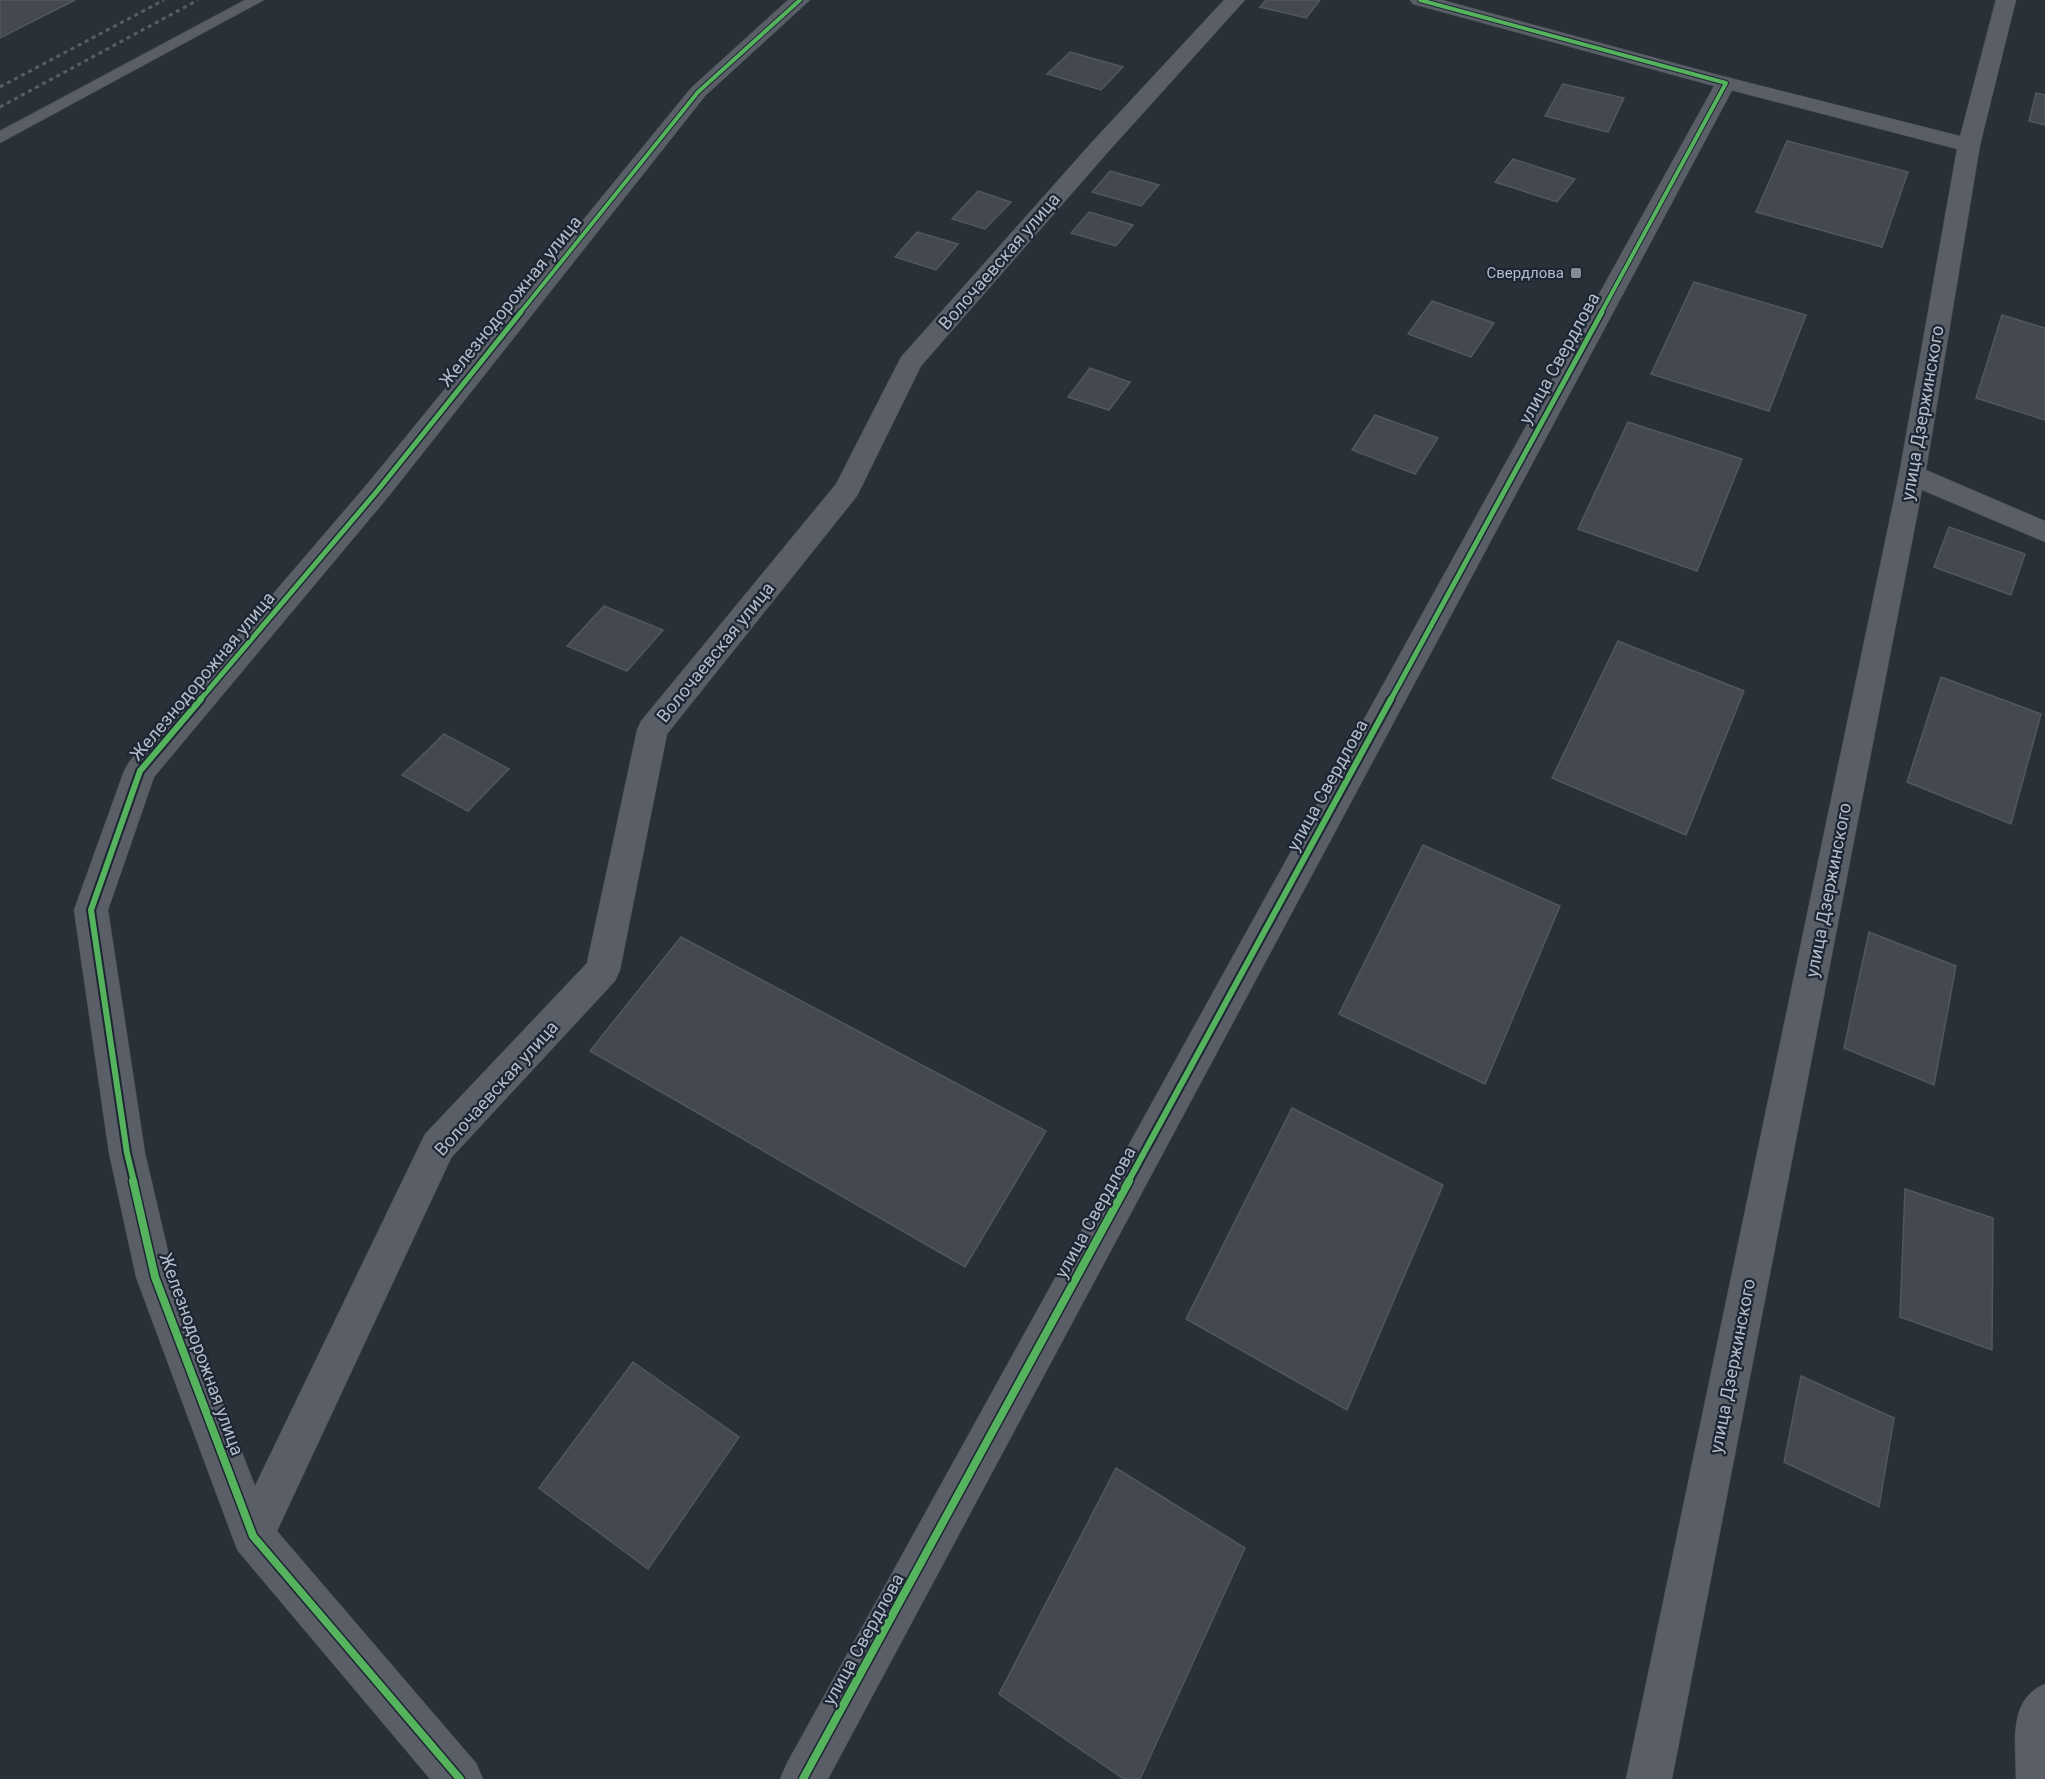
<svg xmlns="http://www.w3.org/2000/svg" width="2045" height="1779" font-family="Roboto,sans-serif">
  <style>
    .building { fill: #444950; stroke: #52575f; stroke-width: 1.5 }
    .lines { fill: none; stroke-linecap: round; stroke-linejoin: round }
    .service-casing { stroke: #484c53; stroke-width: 1 }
    .minor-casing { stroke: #484c53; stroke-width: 1 }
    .tertiary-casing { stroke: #484c53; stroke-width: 1 }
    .service { fill: #5a5e66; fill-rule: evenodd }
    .minor { fill: #5a5e66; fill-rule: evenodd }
    .tertiary { fill: #5a5e66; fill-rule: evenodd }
    .rail { stroke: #595d64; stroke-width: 3; stroke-dasharray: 4 4; stroke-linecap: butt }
    .cycleway-far3-casing { stroke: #1d2633; stroke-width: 6 }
    .cycleway-far2-casing { stroke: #1d2633; stroke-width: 8 }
    .cycleway-far1-casing { stroke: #1d2633; stroke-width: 10 }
    .cycleway-casing { stroke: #1d2633; stroke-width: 11 }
    .cycleway-far3 { stroke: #56b35d; stroke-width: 4 }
    .cycleway-far2 { stroke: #56b35d; stroke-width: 5 }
    .cycleway-far1 { stroke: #56b35d; stroke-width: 6 }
    .cycleway { stroke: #56b35d; stroke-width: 8 }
    .poi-dot { fill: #848b96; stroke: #1d2633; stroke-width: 2 }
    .labels { text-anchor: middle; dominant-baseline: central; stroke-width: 4.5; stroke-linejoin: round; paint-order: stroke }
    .far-poi-label { font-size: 15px; fill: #b4bcc9; stroke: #1d2633; text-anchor: end }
    .street-label { font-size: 18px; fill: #b4bcc9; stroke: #1d2633 }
  </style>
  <rect width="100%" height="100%" fill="#2a3038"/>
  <g class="building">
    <path d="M0,0H75L0,38Z"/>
    <path d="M1266,0H1320L1306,18L1260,7Z"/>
    <path d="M1070,52L1123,67L1101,90L1047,74Z"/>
    <path d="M1563,84L1624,98L1608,132L1545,116Z"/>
    <path d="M2036,93L2045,95V125L2029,121Z"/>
    <path d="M1787,141L1908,172L1882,247L1756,212Z"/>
    <path d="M1513,159L1575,179L1557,202L1495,182Z"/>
    <path d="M1110,171L1159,185L1141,206L1092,192Z"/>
    <path d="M978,191L1011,202L985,229L952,219Z"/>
    <path d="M1089,212L1133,225L1116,246L1071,233Z"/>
    <path d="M917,232L958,244L936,270L895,257Z"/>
    <path d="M1694,282L1806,315L1769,411L1651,374Z"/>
    <path d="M1432,301L1494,323L1471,357L1408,334Z"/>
    <path d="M2002,315L2045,328V420L1976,398Z"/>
    <path d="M1090,368L1130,382L1109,410L1068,397Z"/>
    <path d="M1375,415L1438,438L1415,474L1352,450Z"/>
    <path d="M1628,422L1742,459L1697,571L1578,529Z"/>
    <path d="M1949,527L2025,554L2011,595L1934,567Z"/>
    <path d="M604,606L663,630L627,671L567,646Z"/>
    <path d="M1618,641L1744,691L1686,835L1552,778Z"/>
    <path d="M1941,677L2041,714L2011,824L1907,782Z"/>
    <path d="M444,734L509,769L468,811L402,775Z"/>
    <path d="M1423,845L1560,906L1485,1084L1339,1014Z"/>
    <path d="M1869,932L1956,966L1934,1085L1844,1048Z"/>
    <path d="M681,937L1046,1131L965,1267L590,1051Z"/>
    <path d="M1292,1108L1443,1185L1347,1410L1186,1319Z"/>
    <path d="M1905,1189L1993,1218L1992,1350L1900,1317Z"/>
    <path d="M633,1362L739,1437L648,1569L539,1488Z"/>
    <path d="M1801,1376L1894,1418L1879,1507L1784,1462Z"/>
    <path d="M1116,1468L1245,1548L1140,1779H1124L999,1694Z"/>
  </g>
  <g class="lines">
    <defs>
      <g id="service">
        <path d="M245,0H264L0,143V131Z"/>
        <path d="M2045,1684V1779H2016C2016,1745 2007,1699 2045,1684Z"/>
      </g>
      <g id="minor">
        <path d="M788,0H810L705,96L388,497L154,777L108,910L145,1153L174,1277L255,1486L425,1134L587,963L637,730L641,721L836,484L901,357L1092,142L1224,0H1245L1108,152L921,366L857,496L667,734L620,970L615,981L451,1158L277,1531L476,1763L483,1779H430L238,1551L232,1536L136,1277L109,1153L74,910L124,771L129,762L368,483L691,88Z"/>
        <path d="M1996,0H2016L1980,145L1926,470L2045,521V542L1922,490L1672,1779H1626L1899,475L1957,149L1719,87L1716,83L1719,79L1726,77L1960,136Z"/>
      </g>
      <path id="tertiary" d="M1410,0H1442L1733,79L1736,83L828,1779H780L787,1763L1714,86L1413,4Z"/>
    </defs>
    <use href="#service" class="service-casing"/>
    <use href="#minor" class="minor-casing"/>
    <use href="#tertiary" class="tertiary-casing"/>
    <use href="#service" class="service"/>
    <use href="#minor" class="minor"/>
    <use href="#tertiary" class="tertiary"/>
    <g class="rail">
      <path d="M0,87L164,0"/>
      <path d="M0,107L198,0"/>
    </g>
    <defs>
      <g id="cycleway-far3">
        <path d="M1420,0L1726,83L1601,313"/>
        <path d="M520,313L698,92L800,0"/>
      </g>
      <g id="cycleway-far2">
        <path d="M199,701L378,490L521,312"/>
        <path d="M1390,701L1602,312"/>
      </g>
      <g id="cycleway-far1">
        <path d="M134,1182L127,1153L91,910L140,771L201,699"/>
        <path d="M1128,1182L1391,699"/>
      </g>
      <g id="cycleway">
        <path d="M133,1181L155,1277L253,1536L460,1779"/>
        <path d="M803,1779L1129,1181"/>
      </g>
    </defs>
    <use href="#cycleway-far3" class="cycleway-far3-casing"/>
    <use href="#cycleway-far2" class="cycleway-far2-casing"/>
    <use href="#cycleway-far1" class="cycleway-far1-casing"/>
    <use href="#cycleway" class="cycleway-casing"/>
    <use href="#cycleway-far3" class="cycleway-far3"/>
    <use href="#cycleway-far2" class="cycleway-far2"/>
    <use href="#cycleway-far1" class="cycleway-far1"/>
    <use href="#cycleway" class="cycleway"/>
  </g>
  <rect class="poi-dot" x="1570" y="267" width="12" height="12" rx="3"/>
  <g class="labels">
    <g class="far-poi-label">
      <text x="1564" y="273">Свердлова</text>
    </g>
    <g class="street-label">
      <text transform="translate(999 261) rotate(-49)">Волочаевская улица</text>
      <text transform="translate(510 301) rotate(-51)">Железнодорожная улица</text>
      <text transform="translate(1559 358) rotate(-61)">улица Свердлова</text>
      <text transform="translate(1922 413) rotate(-80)">улица Дзержинского</text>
      <text transform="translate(715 652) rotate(-51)">Волочаевская улица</text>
      <text transform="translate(202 676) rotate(-50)">Железнодорожная улица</text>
      <text transform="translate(1327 785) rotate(-61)">улица Свердлова</text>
      <text transform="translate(1828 890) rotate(-79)">улица Дзержинского</text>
      <text transform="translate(496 1088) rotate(-48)">Волочаевская улица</text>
      <text transform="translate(1095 1212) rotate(-61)">улица Свердлова</text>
      <text transform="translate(202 1354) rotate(70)">Железнодорожная улица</text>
      <text transform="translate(1732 1366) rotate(-79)">улица Дзержинского</text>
      <text transform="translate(863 1639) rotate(-61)">улица Свердлова</text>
    </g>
  </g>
</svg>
